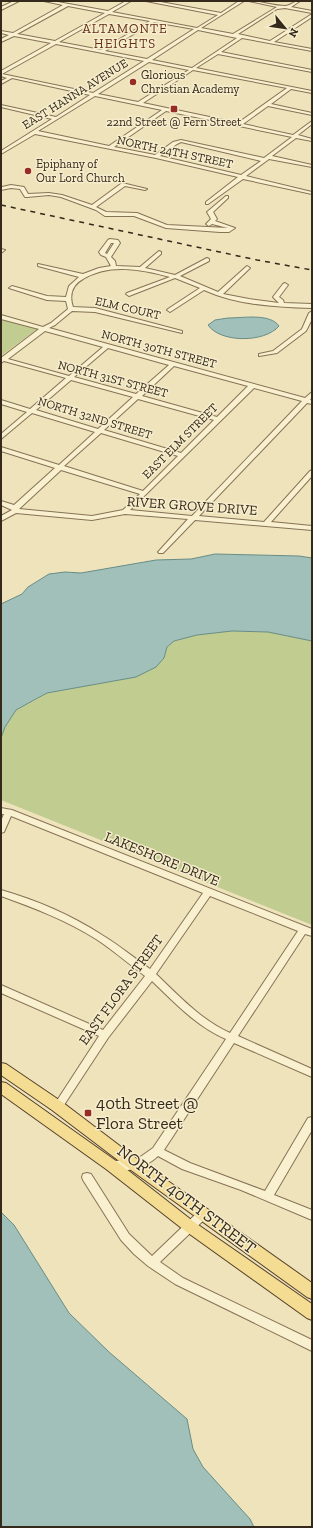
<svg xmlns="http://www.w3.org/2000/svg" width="313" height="1528" font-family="'Zilla Slab',serif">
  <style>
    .green { fill: #c1cc91 }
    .water { fill: #a0c0b9; stroke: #688d86 }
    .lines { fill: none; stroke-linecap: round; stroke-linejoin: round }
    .minor-casing { stroke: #867356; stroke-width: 2 }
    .major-casing { stroke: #54412a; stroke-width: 2 }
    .minor { fill: #f9f0d0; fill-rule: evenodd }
    .major { fill: #f4dc92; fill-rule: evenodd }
    .rail { stroke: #35291b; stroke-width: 1.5; stroke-dasharray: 5 5; stroke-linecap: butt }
    .poi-dot { fill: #972c24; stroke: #f6edcc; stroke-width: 1.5 }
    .labels { text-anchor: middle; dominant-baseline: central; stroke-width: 3; stroke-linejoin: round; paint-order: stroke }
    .far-poi-label { font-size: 12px; fill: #35291b; stroke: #f6edcc; text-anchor: start }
    .far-street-label { font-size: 12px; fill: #35291b; stroke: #f6edcc }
    .far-neighbourhood-label { font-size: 13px; letter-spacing: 1px; fill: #632e19; stroke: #f6edcc }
    .street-label { font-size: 14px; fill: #35291b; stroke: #f6edcc }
    .near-poi-label { font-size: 17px; fill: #35291b; stroke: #f6edcc; text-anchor: start }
    .near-street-label { font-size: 17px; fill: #35291b; stroke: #f6edcc }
  </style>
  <rect width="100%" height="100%" fill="#efe3bc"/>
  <g class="green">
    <path d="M1,319L37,329L1,356Z"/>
    <path d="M232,631L268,632L312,641V925L1,800V738L5,727L16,710L47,693L136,677L164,658L167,647L174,641L197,635Z"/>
  </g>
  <g class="water">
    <path d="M228,318C243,318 270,313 279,326C265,343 220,343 208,325L215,320Z"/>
    <path d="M215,554L299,556L312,558V641L268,632L232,631L197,635L174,641L167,647L164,658L156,667L136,677L47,693L34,700L16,710L5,727L1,738V604L22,594L28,587L49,574L65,572L81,573L156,560L191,559Z"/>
    <path d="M1,1212L14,1225L69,1313L109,1352L187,1419L193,1449L203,1467L250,1519L254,1527H1Z"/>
  </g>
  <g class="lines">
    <defs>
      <g id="minor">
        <path d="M14,1H19L1,10V7Z"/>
        <path d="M44,1H52L108,11L126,1H131L112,12L197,28L218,15L146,1H155L221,13L239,1H244L201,28L233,34L277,7L249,1C261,1 273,6 285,6C290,6 294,1 300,1L291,7L312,11V13L285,8L277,9L238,34L270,41L312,14V17L274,42L312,49V51L242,38L221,52L312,70V72L218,54L196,68L312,91V93L291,89L271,104L312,113V115L268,106L243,124L293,135L312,121V124L298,135L312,139V141L296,138L272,156L312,165V167L269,159L246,176L312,192V194L243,179L208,204H206V202L238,177L156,158L35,134L1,154V151L52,119L1,107V105L56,117L90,95L12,78L1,84V81L7,78L1,76V71L51,43L14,36L1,42V39L9,35L1,33V31L13,33L63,5ZM68,6L105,13L55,41L17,34ZM109,14L150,21L101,50L59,42ZM154,22L194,29L147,59L105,51ZM198,30L237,38L192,68L152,60ZM56,44L144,61L93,93L2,74ZM149,62L189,70L138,102L98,94ZM193,70L287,88L238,123L143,103ZM95,96L162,110L109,146L38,131ZM166,111L292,137L264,158L181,140L173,142L155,155L114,147ZM181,142L261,161L241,175L160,156L177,144Z"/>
        <path d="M122,183L147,189L145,190L125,186L96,207L106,212L137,213L167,225L228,228L212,224L209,226L206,224L211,219L207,212L226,196H228V198L213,212L217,219L215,221L235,228L229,232H220L166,228L134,216H105L96,210L61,197L49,195L27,197H25L20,189L11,188L1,190L2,187L11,185L24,187L28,194L49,193L62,195L92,205Z"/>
        <path d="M110,239L118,240L120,243L111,257L115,261L116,266L140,267L159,251L161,252V254L145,268L175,275L207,258L209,259V261L180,276L218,292L247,266L250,268L249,269L223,294L249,299L279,303L273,297L283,284L285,283L288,285L279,297L283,300L284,303L312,304V308C276,307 237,305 204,290L170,312L167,310L168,309L200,288L175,278L129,296L126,294L127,293L170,277C141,269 109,263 83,279C72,285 69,295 73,307L95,308L182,331V333L95,312L72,311L55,325L49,328L305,398L312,392V397L310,400H312V404L307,403L199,516L264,522L310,471L312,470V476L271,522L312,526V530L195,520L163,553H159L158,552L159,551L188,519L125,514L92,520L16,513L1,521V516L12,510L1,505V501L14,505L55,468L1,451V447L59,465L95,432L32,413L1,439V434L27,412L1,404V400L30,409L66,378L4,361L1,363V358L39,329L1,319V315L43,327L51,323L68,309L66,301L47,300L9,288L12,286L47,296L66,297L69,286L79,277L38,266V264L83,274L99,268L111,266L106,257L101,255L99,252L108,240ZM111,243H114L107,254L105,253ZM45,331L103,347L69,376L8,359ZM108,348L169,365L136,394L74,377ZM174,366L248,386L217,417L142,396ZM71,380L133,397L98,429L36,410ZM254,388L302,401L192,516L130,510ZM138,399L214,420L181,453L104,430ZM101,433L178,456L143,491L64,466ZM61,470L140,494L123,510L92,516L19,509Z"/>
        <path d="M1,249L5,250L1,253Z"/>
        <path d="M312,311V319L306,331L277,353L259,356V354L273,351L302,329L309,313Z"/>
        <path d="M1,808L12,810L312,929V936L305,934L238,1036L312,1069V1077L234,1043L164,1150L190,1163L265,1191L308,1118L312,1117V1130L274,1195L312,1210V1220L241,1190L182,1169L158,1156C145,1168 127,1174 109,1168L108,1165L109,1162L113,1161L136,1160L153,1148L226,1039C196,1026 175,1003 152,981L108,1038L64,1105C61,1109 59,1111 54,1109L52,1106L58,1099L99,1036L1,993V985L103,1030L145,976C129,964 113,950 96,939C66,920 34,908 1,896V890C36,900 71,915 102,935C119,945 134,958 150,969L203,893L11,816L4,832L1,833V821L4,814H1ZM210,896L298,931L230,1033C201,1020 179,996 156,974Z"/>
        <path d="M87,1173L91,1174L129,1234L152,1256L199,1211L203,1209L207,1211L208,1214L207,1217L160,1262L183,1278L312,1340V1351L175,1284L148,1266L134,1254L121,1240L83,1180L82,1177L83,1174Z"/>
      </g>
      <g id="major">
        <path d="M1,1063L6,1064L62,1102L141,1162L312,1283V1299L307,1297L131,1170L52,1110L1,1075Z"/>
        <path d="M1,1082L6,1083L116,1161L194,1222L312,1304V1320L307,1318L184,1230L106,1169L1,1094Z"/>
      </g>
    </defs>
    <use href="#minor" class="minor-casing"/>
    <use href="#major" class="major-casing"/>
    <use href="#minor" class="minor"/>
    <use href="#major" class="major"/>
    <path class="rail" d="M1,205L257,260L312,270"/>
  </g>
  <g class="poi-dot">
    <circle cx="133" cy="82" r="4"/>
    <rect x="170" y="105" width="8" height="8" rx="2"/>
    <circle cx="28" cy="171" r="4"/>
    <rect x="84" y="1109" width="8" height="8" rx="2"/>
  </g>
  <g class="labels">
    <g class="far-poi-label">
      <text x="141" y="75">Glorious<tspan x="141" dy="14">Christian Academy</tspan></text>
      <text x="174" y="122" text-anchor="middle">22nd Street @ Fern Street</text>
      <text x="36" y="164">Epiphany of<tspan x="36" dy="14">Our Lord Church</tspan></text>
    </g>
    <g class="far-street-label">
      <text transform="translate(75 94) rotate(-32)">EAST HANNA AVENUE</text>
      <text transform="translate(175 152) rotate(12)">NORTH 24TH STREET</text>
      <text transform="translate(128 308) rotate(13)">ELM COURT</text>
      <text transform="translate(159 349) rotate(15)">NORTH 30TH STREET</text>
      <text transform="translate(113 379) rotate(15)">NORTH 31ST STREET</text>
      <text transform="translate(95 418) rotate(17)">NORTH 32ND STREET</text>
      <text transform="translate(180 441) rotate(-45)">EAST ELM STREET</text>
    </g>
    <g class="far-neighbourhood-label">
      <text x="125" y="28">ALTAMONTE<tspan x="125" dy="15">HEIGHTS</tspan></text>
    </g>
    <g class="street-label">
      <text transform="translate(192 506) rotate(4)">RIVER GROVE DRIVE</text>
      <text transform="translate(162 859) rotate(22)">LAKESHORE DRIVE</text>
      <text transform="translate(121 990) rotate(-54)">EAST FLORA STREET</text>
    </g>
    <g class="near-poi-label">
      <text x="96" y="1103">40th Street @<tspan x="96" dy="20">Flora Street</tspan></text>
    </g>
    <g class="near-street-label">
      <text transform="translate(187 1199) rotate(37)">NORTH 40TH STREET</text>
    </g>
  </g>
  <rect width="313" height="1528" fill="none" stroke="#35291b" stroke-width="4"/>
  <g transform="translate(285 28) rotate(119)" stroke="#f6edcc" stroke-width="3" paint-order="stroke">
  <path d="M0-3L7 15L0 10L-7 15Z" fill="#35291b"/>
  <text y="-6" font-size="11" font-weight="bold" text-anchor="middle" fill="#35291b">N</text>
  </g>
</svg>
